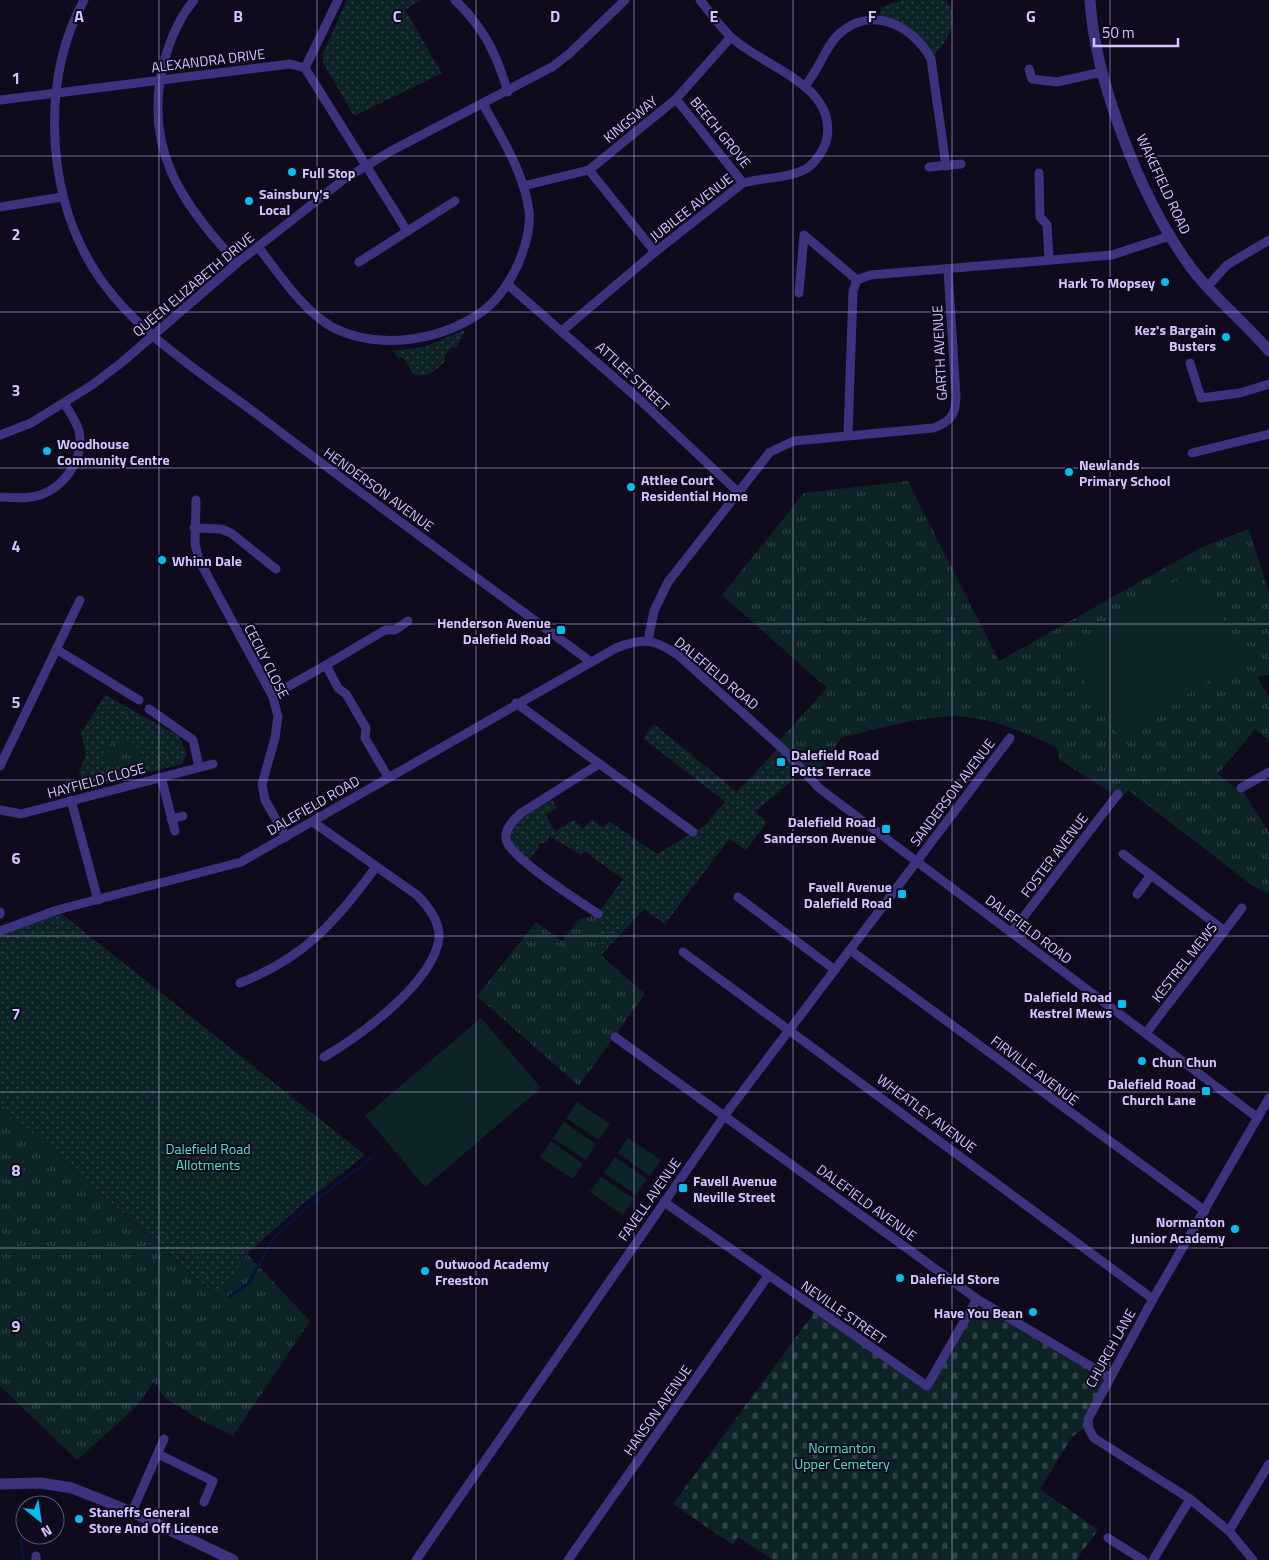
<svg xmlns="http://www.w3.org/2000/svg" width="1269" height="1560" font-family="'Titillium Web',sans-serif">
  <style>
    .grass { fill: url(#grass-dots) }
    .cemetery { fill: url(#cemetery-stones) }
    .park { fill: url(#park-tufts) }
    .pitch { fill: #0d2426 }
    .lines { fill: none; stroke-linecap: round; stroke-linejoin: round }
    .stream { stroke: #061339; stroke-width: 3 }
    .minor { stroke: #3d327e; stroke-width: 9 }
    .tertiary { stroke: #3d327e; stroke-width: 11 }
    .grid { fill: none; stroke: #d2c5ff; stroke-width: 1; stroke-opacity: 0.55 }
    .poi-dot { fill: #00bef0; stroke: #0f0a1c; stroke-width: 2 }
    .labels { text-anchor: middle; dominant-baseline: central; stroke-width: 4; stroke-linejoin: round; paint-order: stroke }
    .street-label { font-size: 14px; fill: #d2c5ff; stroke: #0f0a1c }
    .poi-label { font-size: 14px; font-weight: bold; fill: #d2c5ff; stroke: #0f0a1c; text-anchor: start }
    .park-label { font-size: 14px; fill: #4be5cf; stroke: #0f0a1c }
    .grid-label { font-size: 16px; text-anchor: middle; font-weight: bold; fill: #d2c5ff; stroke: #0f0a1c; stroke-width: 4; stroke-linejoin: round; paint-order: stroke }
  </style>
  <defs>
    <pattern id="grass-dots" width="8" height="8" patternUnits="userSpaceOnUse" patternTransform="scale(1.25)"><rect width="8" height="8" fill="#0d2426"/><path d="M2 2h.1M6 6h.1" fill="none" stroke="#2f4247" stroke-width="1.8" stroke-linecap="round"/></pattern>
    <pattern id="cemetery-stones" width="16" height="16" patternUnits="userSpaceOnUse" patternTransform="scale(1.25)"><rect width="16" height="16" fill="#0d2426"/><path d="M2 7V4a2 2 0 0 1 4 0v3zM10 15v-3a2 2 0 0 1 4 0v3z" fill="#2f4247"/></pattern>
    <pattern id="park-tufts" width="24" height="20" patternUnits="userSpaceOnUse" patternTransform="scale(1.25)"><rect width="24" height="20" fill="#0d2426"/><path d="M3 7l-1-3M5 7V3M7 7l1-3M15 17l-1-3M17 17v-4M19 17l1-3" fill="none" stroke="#2f4247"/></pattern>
  </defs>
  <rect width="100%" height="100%" fill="#0f0a1c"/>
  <g class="grass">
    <path d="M347,0H421L405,10L442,73L354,116L323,63V53Z"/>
    <path d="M902,0H946C963,22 945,43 931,59L914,35L878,19L882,7Z"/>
    <path d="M465,330L457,347L451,348L445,355V361C439,369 424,381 413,373C412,372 407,363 403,358L397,357L393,351L424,347Z"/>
    <path d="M105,695L179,736L187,755L181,764L86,789L79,772L86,754L81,733Z"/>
    <path d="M654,724L737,792L780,746L803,771L755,812L767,822L746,850L729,839L665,924L644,909L601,955L598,914L623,879L584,851L581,855L549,836L547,843H539L538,848L527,864L518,857L507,831L512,822L550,796L557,808L546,815L555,831L574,820L583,829L592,819L603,828L609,821L657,854L704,826L725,802L643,738Z"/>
    <path d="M57,910L365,1155L299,1207L247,1254L218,1297L0,1104V931Z"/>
  </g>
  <path class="cemetery" d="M977,1299L1109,1377L1089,1424L1072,1437L1040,1489L1098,1530L1076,1560H773L738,1537L733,1545L673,1504L816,1310L926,1386Z"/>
  <g class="park">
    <path d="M908,481L999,661L1200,548L1249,529L1269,593V675L1257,677L1269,697V741L1255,729L1218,774L1237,789L1241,788L1269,832V894L1253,886L1128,790L1121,799L1060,760L1057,748C1028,734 999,721 967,717C932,712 876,730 842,737L812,781L777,743L827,688L722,595L804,493Z"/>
    <path d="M122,738C132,739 141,749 142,759L138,767C123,772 113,766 101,757L105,747Z"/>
    <path d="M598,914L601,955L645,994L579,1086L477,996L536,922L562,941L578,920Z"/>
    <path d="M0,1104L217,1297L247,1254L310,1321L233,1436L204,1422L165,1398L154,1382L136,1407L77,1460L0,1386Z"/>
  </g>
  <g class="pitch">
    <path d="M1193,570L1247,657L1119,737L1065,650Z"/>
    <path d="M481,1018L541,1088L425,1187L365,1116Z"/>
    <path d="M577,1102L610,1124L599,1140L566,1118Z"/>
    <path d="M564,1122L596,1144L586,1160L553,1138Z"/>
    <path d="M628,1138L661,1160L650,1176L618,1153Z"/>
    <path d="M551,1141L583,1164L573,1179L540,1157Z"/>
    <path d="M615,1157L647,1179L636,1195L604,1173Z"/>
    <path d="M601,1177L634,1199L623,1215L590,1192Z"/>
  </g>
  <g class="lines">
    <g class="stream">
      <path d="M229,1297L249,1283L272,1240L306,1208L373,1156"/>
      <path d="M23,1560L21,1540L25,1533"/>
    </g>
    <g class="minor">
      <path d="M84,0C42,77 46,186 89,261C126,327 199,371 258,415C368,499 480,580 591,662"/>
      <path d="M194,0C179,18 170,39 164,62C142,148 181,202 237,263"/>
      <path d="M455,0C484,28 496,53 508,92"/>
      <path d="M305,68L338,0"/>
      <path d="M1029,69L1032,79L1057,82L1102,72"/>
      <path d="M805,86C818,71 823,52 836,37C868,4 912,23 931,59L946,166"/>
      <path d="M676,99L743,183"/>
      <path d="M0,100L290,64L305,68L407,231"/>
      <path d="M929,167L961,164"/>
      <path d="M589,170L655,252"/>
      <path d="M1039,173L1040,217L1047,225L1049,260"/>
      <path d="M523,186L589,170L676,99L731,37"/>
      <path d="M0,207L62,197"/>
      <path d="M258,247C279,273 302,310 332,327C379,351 441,341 483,311C499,299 511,280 519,262C525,247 531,228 529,211C524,172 501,137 483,104"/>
      <path d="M359,262L455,201"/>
      <path d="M507,284L641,401L738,492"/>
      <path d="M1208,286L1227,265L1269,240"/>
      <path d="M799,293L804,235L857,280"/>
      <path d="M563,330L655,252L743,183C764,177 786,179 806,169C815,163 825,149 827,138C836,85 764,67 732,38C720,27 710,12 700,0"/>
      <path d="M1190,363L1201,398L1240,393L1269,384"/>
      <path d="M848,434L853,291L857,280L870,275L1112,255L1170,236"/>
      <path d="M0,435L31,423L92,385L121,363L237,263L343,180L389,152L552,67L569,54L625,0"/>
      <path d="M1192,453L1269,434"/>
      <path d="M0,497C10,497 21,499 31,497C60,494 86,460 79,431C76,421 70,412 64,403"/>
      <path d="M196,500L195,544L199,560L273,697L278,717L275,738L262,784L265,800L286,837"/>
      <path d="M194,528L221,529L231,533L276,569"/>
      <path d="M648,640L654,611L668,582L770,452L794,441L933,428C951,422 956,414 956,396L948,270"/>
      <path d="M56,649L139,700"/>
      <path d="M289,686L326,665"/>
      <path d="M516,703L693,832"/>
      <path d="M149,709L193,740L199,767"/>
      <path d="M0,766L80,600"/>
      <path d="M161,777L175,831"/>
      <path d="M388,777L365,738L366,728L346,694L338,688L326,665L385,630H395L408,621"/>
      <path d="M1241,788L1269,772"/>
      <path d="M71,800L98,900"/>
      <path d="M0,810L21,814L213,764"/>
      <path d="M171,819L183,816"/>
      <path d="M313,822L417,895C428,906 440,921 439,938C434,982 360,1036 324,1057"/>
      <path d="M1123,854L1225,931"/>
      <path d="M1137,894L1151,875"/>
      <path d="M738,897L835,970"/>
      <path d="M0,912V914"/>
      <path d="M598,914C581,902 509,858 506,839C505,828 513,821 521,813L599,764"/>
      <path d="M0,931L57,910L241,862L616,648C643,637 654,639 678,655L783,749L819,788L1258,1118"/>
      <path d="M1011,933L1118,794"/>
      <path d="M850,950L1205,1211"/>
      <path d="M683,952L1153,1299"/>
      <path d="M240,983C306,957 335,922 376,867"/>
      <path d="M1146,1033L1242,908"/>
      <path d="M615,1037L977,1299L1109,1377"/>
      <path d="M664,1202L927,1386L977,1299"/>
      <path d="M158,1454L213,1481L204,1502"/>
      <path d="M132,1512L164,1439"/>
      <path d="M1229,1531L1269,1464"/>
      <path d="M1108,1538L1143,1560"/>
      <path d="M36,1560V1556"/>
      <path d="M416,1560L725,1115L1010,738"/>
      <path d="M568,1560L768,1276"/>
      <path d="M1153,1560L1190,1499"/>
      <path d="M1253,1560L1229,1531L1190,1499L1094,1438L1089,1429L1088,1419L1153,1299L1269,1098"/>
    </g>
    <g class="tertiary">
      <path d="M1090,0C1095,82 1141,198 1189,265C1211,296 1244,321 1269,351"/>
      <path d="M0,1484L41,1483L72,1488L132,1512L233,1560"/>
    </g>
  </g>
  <path class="grid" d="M159,0V1560M317,0V1560M476,0V1560M634,0V1560M793,0V1560M952,0V1560M1110,0V1560M0,156H1269M0,312H1269M0,468H1269M0,624H1269M0,780H1269M0,936H1269M0,1092H1269M0,1248H1269M0,1404H1269"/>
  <g class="poi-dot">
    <circle cx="292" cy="172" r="5"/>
    <circle cx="249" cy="201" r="5"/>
    <circle cx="1165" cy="282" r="5"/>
    <circle cx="1226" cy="337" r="5"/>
    <circle cx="47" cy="451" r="5"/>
    <circle cx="1069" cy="472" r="5"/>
    <circle cx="631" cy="487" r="5"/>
    <circle cx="162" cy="560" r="5"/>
    <rect x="556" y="625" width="10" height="10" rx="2.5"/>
    <rect x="776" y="757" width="10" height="10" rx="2.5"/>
    <rect x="881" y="824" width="10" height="10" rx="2.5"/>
    <rect x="897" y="889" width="10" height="10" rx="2.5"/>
    <rect x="1117" y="999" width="10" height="10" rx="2.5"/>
    <circle cx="1142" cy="1061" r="5"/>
    <rect x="1201" y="1086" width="10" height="10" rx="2.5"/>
    <rect x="678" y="1183" width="10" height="10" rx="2.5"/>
    <circle cx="1235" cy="1229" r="5"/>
    <circle cx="425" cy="1271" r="5"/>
    <circle cx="900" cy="1278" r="5"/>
    <circle cx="1033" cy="1312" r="5"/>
    <circle cx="79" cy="1519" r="5"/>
  </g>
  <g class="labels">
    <g class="street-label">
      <text transform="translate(208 60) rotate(-7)">ALEXANDRA DRIVE</text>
      <text transform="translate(630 119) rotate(-39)">KINGSWAY</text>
      <text transform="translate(721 132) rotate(51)">BEECH GROVE</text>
      <text transform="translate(1164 184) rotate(65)">WAKEFIELD ROAD</text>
      <text transform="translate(691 207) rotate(-38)">JUBILEE AVENUE</text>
      <text transform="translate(193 284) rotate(-40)">QUEEN ELIZABETH DRIVE</text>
      <text transform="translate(939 353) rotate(-93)">GARTH AVENUE</text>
      <text transform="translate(633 376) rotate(43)">ATTLEE STREET</text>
      <text transform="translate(379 489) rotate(36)">HENDERSON AVENUE</text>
      <text transform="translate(267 661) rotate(63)">CECILY CLOSE</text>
      <text transform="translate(717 673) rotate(40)">DALEFIELD ROAD</text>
      <text transform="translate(96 780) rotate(-15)">HAYFIELD CLOSE</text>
      <text transform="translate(952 792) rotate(-53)">SANDERSON AVENUE</text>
      <text transform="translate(313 805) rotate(-30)">DALEFIELD ROAD</text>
      <text transform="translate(1054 855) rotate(-53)">FOSTER AVENUE</text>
      <text transform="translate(1029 929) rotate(37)">DALEFIELD ROAD</text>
      <text transform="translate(1184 962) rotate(-52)">KESTREL MEWS</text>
      <text transform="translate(1035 1070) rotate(37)">FIRVILLE AVENUE</text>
      <text transform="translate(927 1113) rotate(37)">WHEATLEY AVENUE</text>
      <text transform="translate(649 1199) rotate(-55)">FAVELL AVENUE</text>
      <text transform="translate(867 1202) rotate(36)">DALEFIELD AVENUE</text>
      <text transform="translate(844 1312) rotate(35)">NEVILLE STREET</text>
      <text transform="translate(1110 1348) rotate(-61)">CHURCH LANE</text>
      <text transform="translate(657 1410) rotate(-55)">HANSON AVENUE</text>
    </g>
    <g class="poi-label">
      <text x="302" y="172">Full Stop</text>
      <text x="259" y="193">Sainsbury's<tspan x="259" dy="16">Local</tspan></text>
      <text x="1155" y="282" text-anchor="end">Hark To Mopsey</text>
      <text x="1216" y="329" text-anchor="end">Kez's Bargain<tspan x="1216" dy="16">Busters</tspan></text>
      <text x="57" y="443">Woodhouse<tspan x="57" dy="16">Community Centre</tspan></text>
      <text x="1079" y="464">Newlands<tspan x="1079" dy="16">Primary School</tspan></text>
      <text x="641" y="479">Attlee Court<tspan x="641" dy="16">Residential Home</tspan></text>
      <text x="172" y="560">Whinn Dale</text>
      <text x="551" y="622" text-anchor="end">Henderson Avenue<tspan x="551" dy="16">Dalefield Road</tspan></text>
      <text x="791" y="754">Dalefield Road<tspan x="791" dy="16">Potts Terrace</tspan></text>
      <text x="876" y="821" text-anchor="end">Dalefield Road<tspan x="876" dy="16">Sanderson Avenue</tspan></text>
      <text x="892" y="886" text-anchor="end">Favell Avenue<tspan x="892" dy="16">Dalefield Road</tspan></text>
      <text x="1112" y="996" text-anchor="end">Dalefield Road<tspan x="1112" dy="16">Kestrel Mews</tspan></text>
      <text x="1152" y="1061">Chun Chun</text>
      <text x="1196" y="1083" text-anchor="end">Dalefield Road<tspan x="1196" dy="16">Church Lane</tspan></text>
      <text x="693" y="1180">Favell Avenue<tspan x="693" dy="16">Neville Street</tspan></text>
      <text x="1225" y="1221" text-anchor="end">Normanton<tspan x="1225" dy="16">Junior Academy</tspan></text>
      <text x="435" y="1263">Outwood Academy<tspan x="435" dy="16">Freeston</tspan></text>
      <text x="910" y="1278">Dalefield Store</text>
      <text x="1023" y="1312" text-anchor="end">Have You Bean</text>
      <text x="89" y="1511">Staneffs General<tspan x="89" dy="16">Store And Off Licence</tspan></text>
    </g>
    <g class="park-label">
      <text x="208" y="1148">Dalefield Road<tspan x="208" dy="16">Allotments</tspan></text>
      <text x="842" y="1447">Normanton<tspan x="842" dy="16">Upper Cemetery</tspan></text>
    </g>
  </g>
  <g class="grid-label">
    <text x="79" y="22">A</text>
    <text x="238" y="22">B</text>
    <text x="397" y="22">C</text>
    <text x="555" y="22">D</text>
    <text x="714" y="22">E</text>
    <text x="872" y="22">F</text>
    <text x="1031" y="22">G</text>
    <text x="16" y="84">1</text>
    <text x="16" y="240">2</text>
    <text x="16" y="396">3</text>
    <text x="16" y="552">4</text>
    <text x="16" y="708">5</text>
    <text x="16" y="864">6</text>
    <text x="16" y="1020">7</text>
    <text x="16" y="1176">8</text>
    <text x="16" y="1332">9</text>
  </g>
  <g transform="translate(40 1520) rotate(150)"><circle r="24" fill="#0f0a1c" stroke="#5d5577"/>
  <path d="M0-4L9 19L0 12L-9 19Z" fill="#00bef0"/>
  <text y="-8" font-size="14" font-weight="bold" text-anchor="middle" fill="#d2c5ff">N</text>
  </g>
  <path d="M1094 38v8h84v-8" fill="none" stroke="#d2c5ff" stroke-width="2.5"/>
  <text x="1102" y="38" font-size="15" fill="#d2c5ff" stroke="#0f0a1c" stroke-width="4" paint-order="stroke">50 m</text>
</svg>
